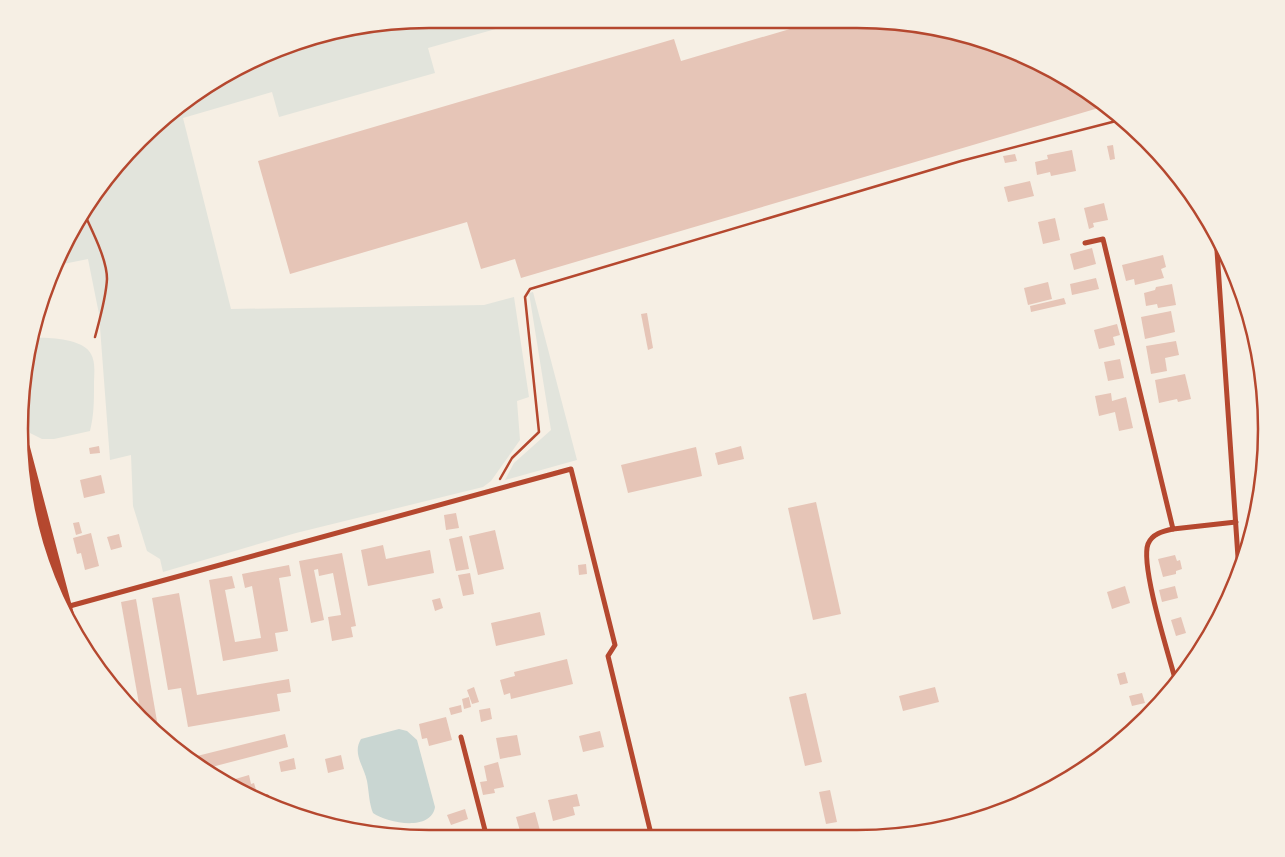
<svg xmlns="http://www.w3.org/2000/svg" width="1285" height="857" font-family="Roboto,sans-serif">
  <style>
    .green { fill: #e2e4dc }
    .water { fill: #c9d6d2 }
    .building { fill: #e6c5b7 }
    .lines { fill: none; stroke-linecap: round; stroke-linejoin: round }
    .path { stroke: #b5482f; stroke-width: 2.5 }
    .minor { stroke: #b5482f; stroke-width: 5 }
    .trunk { stroke: #b5482f; stroke-width: 14 }
    .rim { fill: none; stroke: #b5482f; stroke-width: 2.5 }
  </style>
  <rect width="100%" height="100%" fill="#f6efe4"/>
  <g class="green">
    <path d="M429,19H531L428,48L435,73L279,117L272,92L183,118L231,309L484,305L514,297L529,397L517,401L520,440L491,481L483,487L296,533L163,572L160,559L147,551L133,506L131,455L110,460L99,314L88,259L53,266L104,179L201,88L297,40Z"/>
    <path d="M533,292L577,460L505,480L514,463L551,430L529,293Z"/>
    <path d="M35,338C49,337 84,339 91,354C96,363 94,375 94,385C94,401 94,415 90,431L54,439H42L30,433L20,400Z"/>
  </g>
  <path class="water" d="M399,729L407,731L417,740L435,807C431,832 387,823 373,813C369,803 369,792 367,781C364,766 352,754 361,739Z"/>
  <g class="building">
    <path d="M824,19H856L936,27L1038,61L1102,107L521,278L515,259L481,269L467,222L290,274L258,161L674,39L681,61Z"/>
    <path d="M1127,125L1139,135L1146,139L1135,141L1133,136L1130,137Z"/>
    <path d="M1113,145L1115,159L1110,160L1107,146Z"/>
    <path d="M1072,150L1076,171L1051,176L1050,172L1037,175L1035,162L1048,159L1047,155Z"/>
    <path d="M1015,154L1017,161L1005,163L1003,156Z"/>
    <path d="M1030,181L1034,196L1008,202L1004,187Z"/>
    <path d="M1104,203L1108,220L1093,223L1094,227L1089,229L1084,208Z"/>
    <path d="M1055,218L1060,240L1043,244L1038,222Z"/>
    <path d="M1092,248L1096,264L1074,270L1070,254Z"/>
    <path d="M1163,255L1166,267L1161,269L1164,278L1135,285L1134,279L1126,281L1122,265Z"/>
    <path d="M1096,278L1099,289L1072,295L1070,284Z"/>
    <path d="M1048,282L1052,299L1028,305L1024,288Z"/>
    <path d="M1172,284L1176,305L1158,308L1157,304L1146,306L1144,293L1155,290L1156,287Z"/>
    <path d="M1064,298L1066,304L1031,312L1030,306Z"/>
    <path d="M1171,311L1175,332L1145,339L1141,317Z"/>
    <path d="M647,313L653,348L648,350L641,314Z"/>
    <path d="M1117,324L1120,335L1113,337L1115,345L1099,349L1094,330Z"/>
    <path d="M1176,341L1179,355L1165,358L1167,371L1151,374L1146,346Z"/>
    <path d="M1120,359L1124,378L1108,381L1104,362Z"/>
    <path d="M1185,374L1191,399L1178,402L1177,399L1159,403L1155,380Z"/>
    <path d="M1111,393L1112,401L1126,397L1133,428L1119,431L1115,412L1099,416L1095,396Z"/>
    <path d="M99,446L100,453L90,454L89,448Z"/>
    <path d="M741,446L744,459L718,465L715,453Z"/>
    <path d="M696,447L702,476L628,493L621,465Z"/>
    <path d="M101,475L105,493L84,498L80,480Z"/>
    <path d="M816,502L841,614L813,620L788,508Z"/>
    <path d="M456,513L459,528L446,530L444,515Z"/>
    <path d="M79,522L82,533L76,535L73,523Z"/>
    <path d="M495,530L504,569L478,575L469,536Z"/>
    <path d="M91,533L99,566L85,570L81,553L77,554L73,538Z"/>
    <path d="M119,534L122,547L111,550L107,537Z"/>
    <path d="M462,536L469,569L456,571L449,539Z"/>
    <path d="M383,545L386,559L430,550L434,573L368,586L361,550Z"/>
    <path d="M342,553L356,626L351,627L353,637L332,641L328,617L341,615L333,573L319,576L318,569L314,570L324,620L311,623L299,561Z"/>
    <path d="M1175,555L1177,561L1180,560L1182,569L1176,571V574L1163,577L1158,559Z"/>
    <path d="M586,564L587,574L579,575L578,565Z"/>
    <path d="M289,565L291,576L279,578L288,631L275,633L278,651L223,661L209,580L232,576L235,588L225,590L235,642L261,638L252,586L245,588L242,574Z"/>
    <path d="M470,573L474,594L463,596L458,575Z"/>
    <path d="M1125,586L1130,603L1112,609L1107,592Z"/>
    <path d="M1175,586L1178,598L1162,602L1159,590Z"/>
    <path d="M179,593L197,695L289,679L291,692L277,694L280,711L188,727L181,688L168,690L152,598Z"/>
    <path d="M440,598L443,608L435,611L432,600Z"/>
    <path d="M136,599L159,733L142,721L121,602Z"/>
    <path d="M540,612L545,635L496,646L491,623Z"/>
    <path d="M1181,617L1186,633L1176,636L1171,620Z"/>
    <path d="M567,659L573,684L511,699L510,693L504,695L500,680L515,676L514,672Z"/>
    <path d="M1125,672L1128,683L1120,685L1117,674Z"/>
    <path d="M474,687L479,702L472,704L467,690Z"/>
    <path d="M935,687L939,702L903,711L899,696Z"/>
    <path d="M806,693L822,762L805,766L789,697Z"/>
    <path d="M1142,693L1145,703L1132,706L1129,696Z"/>
    <path d="M469,697L471,707L464,709L462,699Z"/>
    <path d="M461,705L462,712L451,715L449,708Z"/>
    <path d="M490,708L492,719L481,722L479,710Z"/>
    <path d="M446,717L452,740L429,746L427,738L422,739L419,724Z"/>
    <path d="M600,731L604,747L583,752L579,736Z"/>
    <path d="M285,734L288,747L208,768L193,757Z"/>
    <path d="M517,735L521,755L500,759L496,738Z"/>
    <path d="M341,755L344,769L328,773L325,759Z"/>
    <path d="M294,758L296,769L281,772L279,762Z"/>
    <path d="M498,762L504,787L494,789L495,793L483,795L480,782L487,781L484,766Z"/>
    <path d="M249,775L251,784L254,783L259,800L247,796L233,786L232,780Z"/>
    <path d="M830,790L837,822L826,824L819,792Z"/>
    <path d="M577,794L580,806L573,807L575,815L553,821L548,800Z"/>
    <path d="M465,809L468,819L451,825L447,815Z"/>
    <path d="M535,812L542,838H522L516,817Z"/>
  </g>
  <g class="lines">
    <g class="path">
      <path d="M84,213C92,231 107,259 107,279C106,298 100,318 95,337"/>
      <path d="M500,479L512,458L539,432L525,297L530,289L961,161L1120,120"/>
    </g>
    <g class="minor">
      <path d="M1216,236L1239,572"/>
      <path d="M1085,243L1103,239L1173,529L1236,522"/>
      <path d="M1173,529C1163,531 1152,534 1148,544C1140,565 1169,656 1176,682"/>
      <path d="M66,607L571,469L615,645L608,656L652,838"/>
      <path d="M461,737L487,838"/>
      <path d="M267,797L268,803"/>
    </g>
    <path class="trunk" d="M23,448L67,615"/>
  </g>
  <path d="M0 0H1285V857H0ZM429 28H857A401 401 0 0 1 1258 429V429A401 401 0 0 1 857 830H429A401 401 0 0 1 28 429V429A401 401 0 0 1 429 28Z" fill="#f6efe4" fill-rule="evenodd"/>
  <path class="rim" d="M429 28H857A401 401 0 0 1 1258 429V429A401 401 0 0 1 857 830H429A401 401 0 0 1 28 429V429A401 401 0 0 1 429 28Z"/>
</svg>
